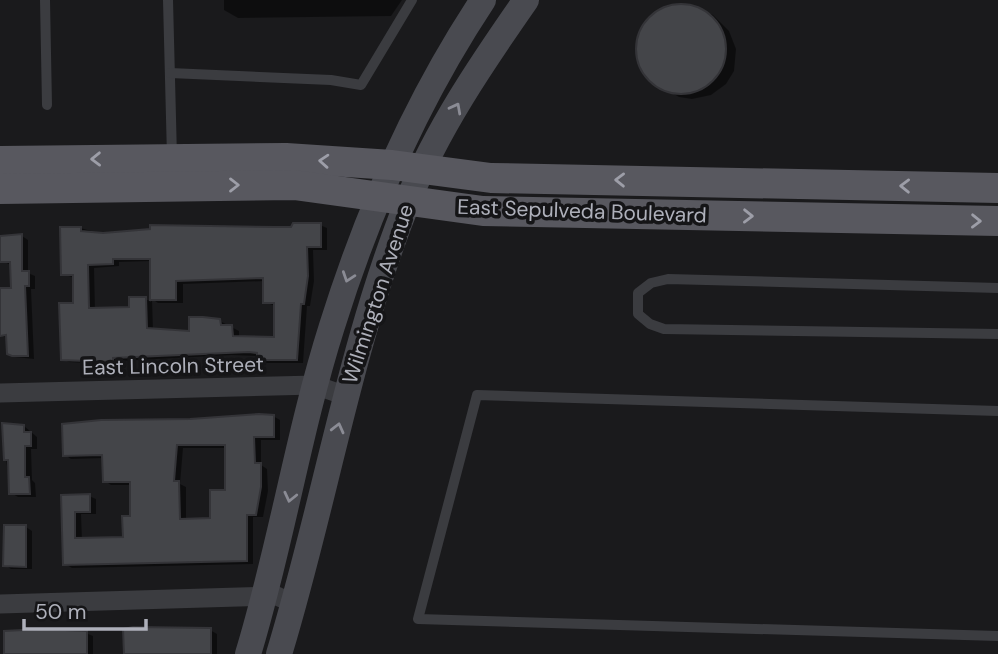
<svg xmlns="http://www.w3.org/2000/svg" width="998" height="654" font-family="'DM Sans',sans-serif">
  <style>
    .shadow { fill: #0007; fill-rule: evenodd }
    .building { fill: #444549; stroke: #343438; stroke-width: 2; fill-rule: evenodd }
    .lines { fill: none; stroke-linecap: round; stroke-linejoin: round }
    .service { stroke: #3b3c40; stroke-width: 10 }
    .minor { stroke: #3b3c40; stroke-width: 19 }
    .secondary { stroke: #494a50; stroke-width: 26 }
    .primary { stroke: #58585f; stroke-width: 30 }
    .oneway { stroke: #8b8c95 }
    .oneway2 { stroke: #9d9ea8 }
    .labels { text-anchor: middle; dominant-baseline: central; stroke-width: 7; stroke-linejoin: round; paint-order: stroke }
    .street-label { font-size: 21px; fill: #aeb0ba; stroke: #151517 }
  </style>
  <rect width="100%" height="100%" fill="#1a1a1c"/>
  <g class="shadow">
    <path d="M224,0H402L391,16L238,18L224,10Z"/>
    <path d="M689,4L713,15L729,31L736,49L734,71L726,84L711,95L692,99L679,97L652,81L642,67L638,53L640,37L647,22L671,6Z"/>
    <path d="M320,225L327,228V250H313L314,281L310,306H307L303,363H265L259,356L232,355L119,361V365L69,362L62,359L75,305V278L62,274L80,228L103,234L276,229ZM151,261V302L146,299L131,309L95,310L94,268L119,266V262ZM265,281V302L275,306L276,339L239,338V331L220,321L190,333L153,330L152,299L158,303H183V284Z"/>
    <path d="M22,236L28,240V273L35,276V289H31L34,359L15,357L8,353V339L1,335L12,290L11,265L2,261Z"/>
    <path d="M273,416L280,420V440H261V465L267,469L268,491L263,517H253V564L72,568L65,564L62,496H89L96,499V514H81L82,540L124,539L132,518V485H111L105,481L104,458L71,459L65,455L101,422ZM183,448H227V491L212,520H186V487L180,484Z"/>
    <path d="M24,426L37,437V449H31L32,480L35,483L36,497H18L11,493L6,459Z"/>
    <path d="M26,527L32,531V569H11L5,565Z"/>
    <path d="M210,630L217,634V654H126Z"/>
    <path d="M86,633L93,636V654H6Z"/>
  </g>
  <g class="building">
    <circle cx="681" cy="49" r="45"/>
    <path d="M293,223H321V247H307L308,276L304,304H301L297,360H257V353L249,352L113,358V362L61,360L59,303H73V275H61L60,227H81V231L103,233L150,229V225L276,227H291ZM113,259H150V300H176V281L263,278V303H274V337L233,336L232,325H221L220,319L203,317H189V331L147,328L146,297H129V307L89,308L88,265L113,264Z"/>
    <path d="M22,234V271H29V286H25L28,356H12L7,354L6,335L0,336V288H11L10,262H0V236Z"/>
    <path d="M259,414L274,415V437H254L255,463H261V487L256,515H247V561L63,565L61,495L90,494V512H75V538L123,537L122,516H130V482H103L102,455L63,456L62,424L101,420L190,419ZM177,445H225V490H210V518L180,519L179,481H174Z"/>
    <path d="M2,423L24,425V432H31V446H25V477H29L30,494H9L8,460H4Z"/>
    <path d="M4,525H26V567L3,566Z"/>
    <path d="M133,627L211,628V654H124L123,629Z"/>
    <path d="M43,629L87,631V654H4V631Z"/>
  </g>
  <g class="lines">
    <g class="service">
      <path d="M45,0L47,105"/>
      <path d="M168,0L172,157"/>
      <path d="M170,73L331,80L361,85L412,0"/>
      <path d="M998,288L668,279L651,283L638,293V314L650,324L664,329L998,334"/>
      <path d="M998,411L477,395L418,619L998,636"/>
    </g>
    <g class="minor">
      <path d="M0,393L315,385L346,396"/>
      <path d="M0,604L277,596L294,604"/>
    </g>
    <g class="secondary">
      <path d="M248,654C281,546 298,433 332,326C368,211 416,101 483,0"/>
      <path d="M279,654C325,504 349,347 408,201C437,129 482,63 526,0"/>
    </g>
    <g class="primary">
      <path d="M0,161L286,158L392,165L491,178L998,188"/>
      <path d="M0,189L294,185L483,211L998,221"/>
    </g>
  </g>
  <defs><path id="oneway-chevron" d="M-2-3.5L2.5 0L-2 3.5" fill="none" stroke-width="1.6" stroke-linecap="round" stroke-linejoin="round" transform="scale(1.75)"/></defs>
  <g class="oneway">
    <use href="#oneway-chevron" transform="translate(456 108) rotate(-62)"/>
    <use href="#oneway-chevron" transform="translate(348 277) rotate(109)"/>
    <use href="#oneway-chevron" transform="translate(338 428) rotate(-76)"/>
    <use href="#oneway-chevron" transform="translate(290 497) rotate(103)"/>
  </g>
  <g class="oneway2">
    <use href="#oneway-chevron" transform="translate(96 159) rotate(179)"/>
    <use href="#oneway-chevron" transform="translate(324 161) rotate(-176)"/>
    <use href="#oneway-chevron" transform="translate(620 180) rotate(-179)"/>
    <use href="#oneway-chevron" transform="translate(234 185)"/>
    <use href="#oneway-chevron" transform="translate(905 186) rotate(-179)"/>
    <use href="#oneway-chevron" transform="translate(748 216) rotate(1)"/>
    <use href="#oneway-chevron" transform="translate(976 221) rotate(1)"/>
  </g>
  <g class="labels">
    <g class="street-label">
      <text transform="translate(582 211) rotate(2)">East Sepulveda Boulevard</text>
      <text transform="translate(378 294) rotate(-72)">Wilmington Avenue</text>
      <text transform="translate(173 366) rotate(-1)">East Lincoln Street</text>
    </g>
  </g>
  <path d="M24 619v10h122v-10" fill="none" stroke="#aeb0ba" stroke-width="3.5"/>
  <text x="35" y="619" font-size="21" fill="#aeb0ba" stroke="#151517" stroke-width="5" paint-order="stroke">50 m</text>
</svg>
